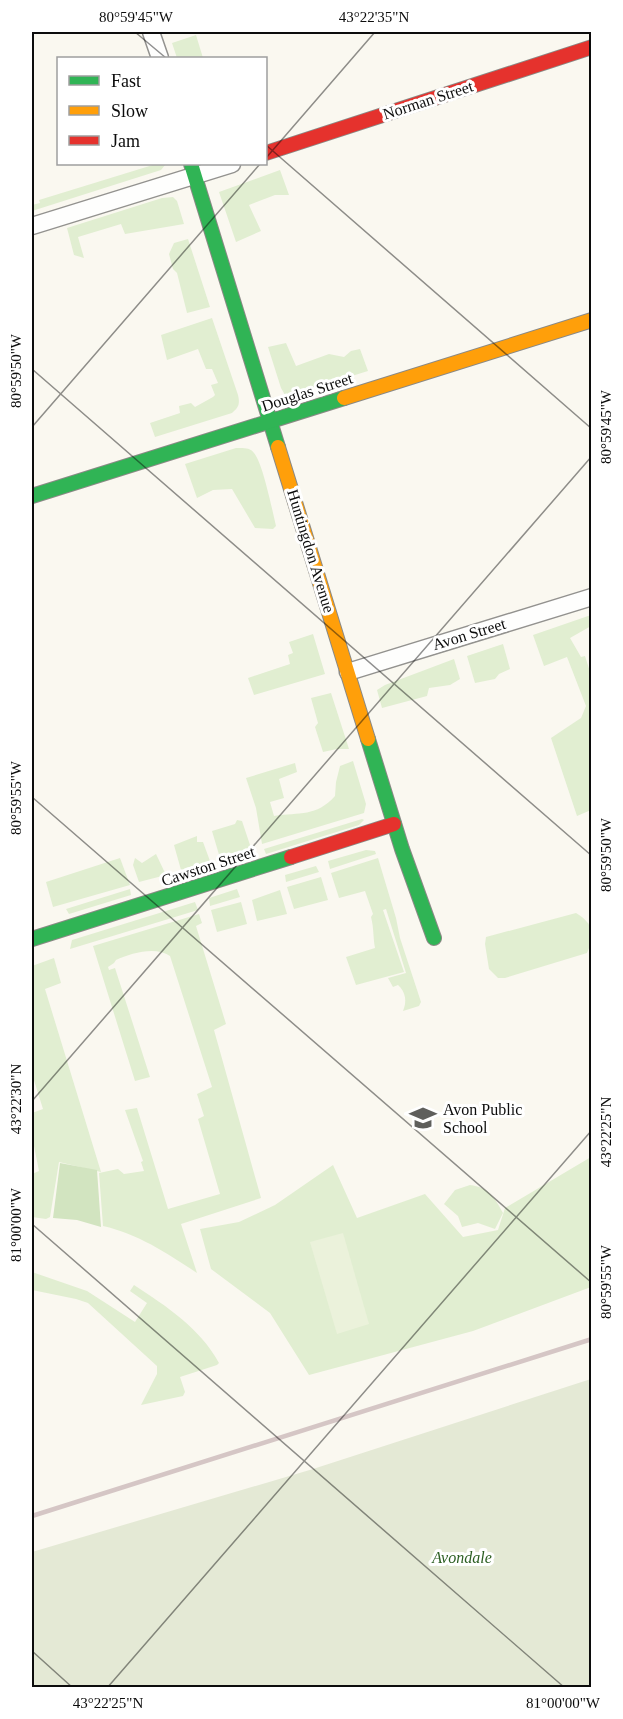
<svg xmlns="http://www.w3.org/2000/svg" width="623" height="1719" font-family="'Times New Roman',serif">
  <style>
    .green { fill: #e1eed1 }
    .forest { fill: #d2e4c0 }
    .cemetery { fill: #e4e9d5 }
    .pitch { fill: #ebf2db }
    .lines { fill: none; stroke-linecap: round; stroke-linejoin: round }
    .street-casing { stroke: #93928f; stroke-width: 19 }
    .fast-casing { stroke: #8a8985; stroke-width: 16 }
    .slow-casing { stroke: #8a8985; stroke-width: 16 }
    .jam-casing { stroke: #8a8985; stroke-width: 16 }
    .street { stroke: #fefefd; stroke-width: 16 }
    .fast { stroke: #30b455; stroke-width: 14 }
    .slow { stroke: #ff9f0a; stroke-width: 14 }
    .jam { stroke: #e5322d; stroke-width: 14 }
    .rail { stroke: #d5c6c5; stroke-width: 4.5 }
    .ticks { fill: none; stroke: #0c0c0c; stroke-width: 1.5; stroke-opacity: 0.45 }
    .labels { text-anchor: middle; dominant-baseline: central; stroke-width: 6; stroke-linejoin: round; paint-order: stroke }
    .street-label { font-size: 16px; fill: #0c0c0c; stroke: #fff }
    .poi-label { font-size: 16px; fill: #0c0c0c; stroke: #fff; text-anchor: start }
    .park-label { font-size: 16px; font-style: italic; fill: #2b5e21; stroke: #fff }
    .neatline { fill: none; stroke: #0c0c0c; stroke-width: 2 }
    .ticks-label { font-size: 15px; text-anchor: middle; fill: #0c0c0c }
  </style>
  <rect width="100%" height="100%" fill="#faf8f0"/>
  <g class="green">
    <path d="M196,35L203,58H177L172,43Z"/>
    <path d="M156,164L165,165L161,170L32,211V205L40,203L39,200Z"/>
    <path d="M280,170L289,195H275L249,205L261,231L236,242L219,192Z"/>
    <path d="M173,197L177,201L184,224L125,234L121,224L78,237L84,258L74,255L67,228L162,198Z"/>
    <path d="M188,239L210,307L187,313L177,273L173,269L169,254L174,243Z"/>
    <path d="M212,318L238,395C240,404 239,407 232,413L155,437L150,423L180,413L179,406L191,403L195,407L213,397L215,395L211,385L218,383L212,369H206L198,349L167,360L161,335Z"/>
    <path d="M286,343L296,366L329,354L344,357L351,351L360,349L368,371L300,392L285,395L281,388L268,347Z"/>
    <path d="M236,448C242,448 250,447 254,453C263,464 272,509 276,526L273,529L255,528L232,489L213,490L197,498L185,464Z"/>
    <path d="M591,615V626L570,638L581,657L585,656L592,678L591,810L577,816L551,738L581,718L586,706L567,657L544,666L533,635Z"/>
    <path d="M313,634L325,674L254,695L248,678L290,664L288,655L293,653L289,642Z"/>
    <path d="M503,644L510,669L499,674L495,679L475,683L467,656Z"/>
    <path d="M454,659L460,679L450,685L429,688L427,696L382,708L377,690L385,685Z"/>
    <path d="M331,693L349,749H337L323,752L315,727L318,723L311,698Z"/>
    <path d="M353,761L366,804L364,813L262,844L256,808L246,778L295,763L297,772L279,779L284,798L270,802L274,816C300,812 316,817 335,796L336,782L340,766Z"/>
    <path d="M362,819L364,820L359,825L266,854L264,849Z"/>
    <path d="M237,820L242,821L251,848L220,858L212,831L235,824Z"/>
    <path d="M197,836V842H203L210,861L181,870L174,845Z"/>
    <path d="M366,850L375,851L376,854L330,869L328,861Z"/>
    <path d="M156,854L166,875L139,882L133,865L135,858L142,863Z"/>
    <path d="M120,858L130,885L53,907L46,882Z"/>
    <path d="M378,858L396,918L400,938L421,1002L419,1006L403,1011C407,1002 406,992 398,985L393,987L388,978L406,973L386,909L383,910L404,972L356,985L346,957L375,948C373,937 374,929 371,917L373,914L365,891L339,898L331,873Z"/>
    <path d="M316,866L319,872L286,882L285,875Z"/>
    <path d="M321,877L328,900L294,909L287,887Z"/>
    <path d="M130,889L131,895L69,914L66,909Z"/>
    <path d="M237,889L240,897L210,906L209,898Z"/>
    <path d="M280,890L287,914L257,921L252,900Z"/>
    <path d="M195,902L198,910L70,949L72,940Z"/>
    <path d="M241,902L247,924L217,932L211,910Z"/>
    <path d="M576,913C594,924 595,934 587,953L505,978H498L489,969L485,944L486,937Z"/>
    <path d="M199,914L202,923L196,926L226,1024L214,1030L261,1198L181,1224L197,1273C167,1253 138,1234 103,1226L99,1173L118,1169L124,1174L144,1171L141,1162L143,1161L125,1110L137,1108L168,1209L220,1194L198,1119L204,1116L197,1094L212,1087L170,956C156,946 131,953 116,960L114,963L108,967L109,970L115,968L150,1077L135,1081L93,946Z"/>
    <path d="M54,958L61,983L45,989L101,1172L59,1162L50,1217L46,1219L32,1217V1174L39,1171L32,1136V1113L43,1109L32,1074V966Z"/>
    <path d="M591,1157V1287L473,1331L309,1375L270,1313L211,1269L200,1229L239,1222L275,1205L333,1165L357,1218L425,1194L463,1237L498,1230L505,1208Z"/>
    <path d="M470,1185C488,1187 495,1198 503,1213L495,1229L478,1223L462,1227L458,1216L444,1204L455,1190Z"/>
    <path d="M32,1272L87,1291L135,1322L147,1303L130,1291L134,1285C166,1306 200,1328 219,1363L217,1365L180,1377L185,1392L183,1396L141,1405L157,1374V1366L88,1303L76,1299L32,1290Z"/>
  </g>
  <path class="forest" d="M60,1163L97,1170L101,1227L77,1220L53,1218Z"/>
  <path class="cemetery" d="M591,1379V1687H32V1552L313,1469Z"/>
  <path class="pitch" d="M343,1233L369,1324L337,1334L310,1242Z"/>
  <g class="lines">
    <defs>
      <g id="street">
        <path d="M151,32L160,58"/>
        <path d="M32,226L232,164"/>
        <path d="M348,672L592,597"/>
      </g>
      <g id="fast">
        <path d="M191,164L278,447"/>
        <path d="M32,496L344,398"/>
        <path d="M368,739L402,849L434,938"/>
        <path d="M32,939L291,857"/>
      </g>
      <g id="slow">
        <path d="M344,398L592,320"/>
        <path d="M278,447L368,739"/>
      </g>
      <g id="jam">
        <path d="M266,153L592,47"/>
        <path d="M291,857L394,824"/>
      </g>
    </defs>
    <use href="#street" class="street-casing"/>
    <use href="#fast" class="fast-casing"/>
    <use href="#slow" class="slow-casing"/>
    <use href="#jam" class="jam-casing"/>
    <use href="#street" class="street"/>
    <use href="#fast" class="fast"/>
    <use href="#slow" class="slow"/>
    <use href="#jam" class="jam"/>
    <path class="rail" d="M32,1516L592,1339"/>
  </g>
  <path class="ticks" d="M135,32L166,58M266,145L592,429M266,158L375,32M32,369L592,856M32,427L260,164M32,797L592,1283M32,1101L592,456M32,1224L565,1688M32,1651L73,1688M107,1688L592,1130"/>
  <defs>
    <symbol id="school-bare" viewBox="-9 -9 18 18"><path d="M0-5L7-2L0 1L-7-2ZM-4 1L0 2.5L4 1V4Q0 6-4 4Z" fill="#5f5f5c" stroke="#fff" stroke-width="2.5" paint-order="stroke"/></symbol>
  </defs>
  <g fill-rule="evenodd">
    <use href="#school-bare" x="404" y="1099" width="38" height="38"/>
  </g>
  <g class="labels">
    <g class="street-label">
      <text transform="translate(428 100) rotate(-18)">Norman Street</text>
      <text transform="translate(307 392) rotate(-18)">Douglas Street</text>
      <text transform="translate(311 551) rotate(73)">Huntingdon Avenue</text>
      <text transform="translate(469 634) rotate(-17)">Avon Street</text>
      <text transform="translate(208 866) rotate(-18)">Cawston Street</text>
    </g>
    <g class="poi-label">
      <text x="443" y="1109">Avon Public<tspan x="443" dy="18">School</tspan></text>
    </g>
    <g class="park-label">
      <text x="462" y="1557">Avondale</text>
    </g>
  </g>
  <rect width="623" height="1719" fill="none" stroke="#ffffff" stroke-width="66"/>
  <rect x="57" y="57" width="210" height="108" fill="#ffffff" stroke="#9e9e9e" stroke-width="1.5"/>
  <rect x="69" y="76" width="30" height="9" fill="#30b455" stroke="#9e9e9e" stroke-width="1.5"/>
  <text x="111" y="87" font-size="18" fill="#0c0c0c">Fast</text>
  <rect x="69" y="106" width="30" height="9" fill="#ff9f0a" stroke="#9e9e9e" stroke-width="1.5"/>
  <text x="111" y="117" font-size="18" fill="#0c0c0c">Slow</text>
  <rect x="69" y="136" width="30" height="9" fill="#e5322d" stroke="#9e9e9e" stroke-width="1.5"/>
  <text x="111" y="147" font-size="18" fill="#0c0c0c">Jam</text>
  <rect x="33" y="33" width="557" height="1653" class="neatline"/>
  <g class="ticks-label">
    <text x="136" y="22">80°59'45"W</text>
    <text x="374" y="22">43°22'35"N</text>
    <text transform="translate(16 371) rotate(-90)" y="5">80°59'50"W</text>
    <text transform="translate(606 427) rotate(-90)" y="5">80°59'45"W</text>
    <text transform="translate(16 798) rotate(-90)" y="5">80°59'55"W</text>
    <text transform="translate(606 855) rotate(-90)" y="5">80°59'50"W</text>
    <text transform="translate(16 1099) rotate(-90)" y="5">43°22'30"N</text>
    <text transform="translate(606 1132) rotate(-90)" y="5">43°22'25"N</text>
    <text transform="translate(16 1225) rotate(-90)" y="5">81°00'00"W</text>
    <text transform="translate(606 1282) rotate(-90)" y="5">80°59'55"W</text>
    <text x="108" y="1708">43°22'25"N</text>
    <text x="563" y="1708">81°00'00"W</text>
  </g>
</svg>
